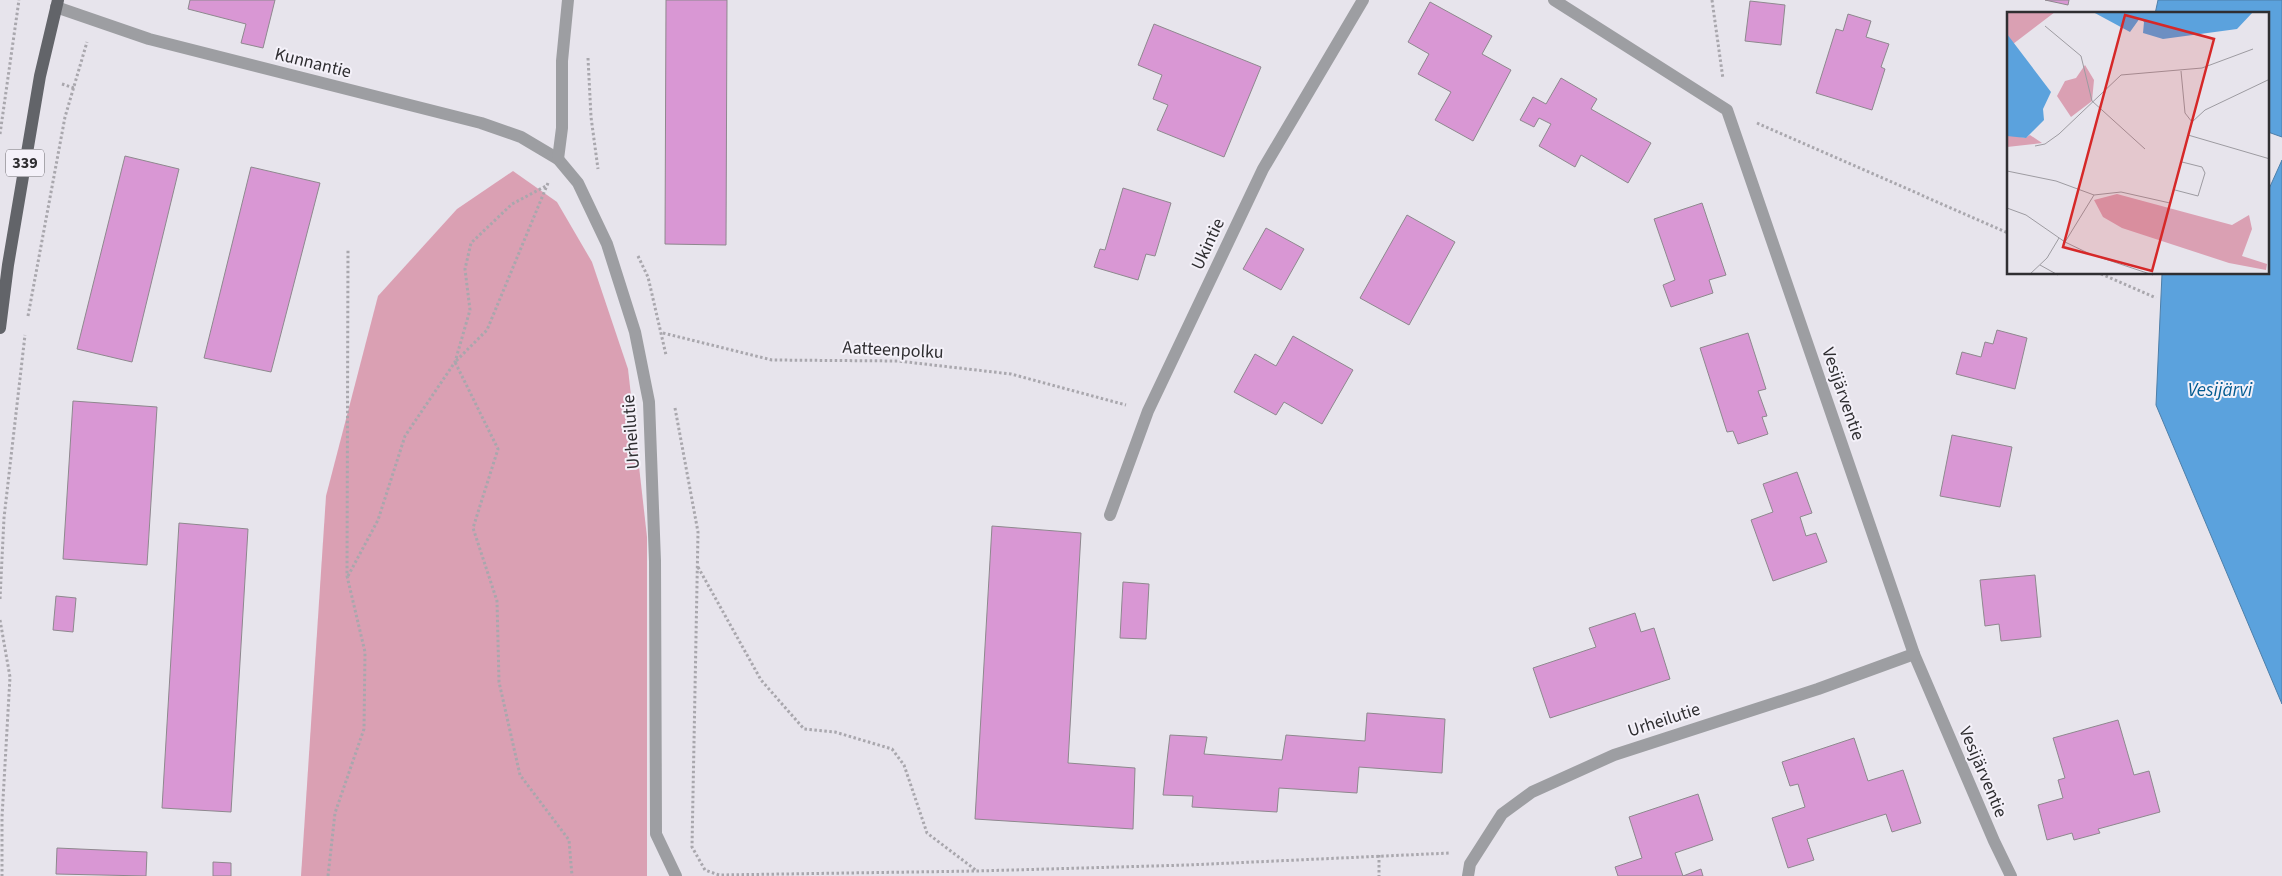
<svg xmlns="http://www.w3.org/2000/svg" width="2282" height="876" font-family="'Source Sans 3',sans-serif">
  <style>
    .green { fill: #daa0b3 }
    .water { fill: #5ba2dd; stroke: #4e7fa9 }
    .building { fill: #d997d4; stroke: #8e888e }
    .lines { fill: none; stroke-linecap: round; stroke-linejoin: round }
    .path { stroke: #a9a7ad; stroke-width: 3; stroke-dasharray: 2.5 2.5; stroke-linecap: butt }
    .minor { stroke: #9d9ea2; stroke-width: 12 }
    .primary { stroke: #626469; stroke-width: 12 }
    .labels { text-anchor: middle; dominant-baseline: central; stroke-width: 4; stroke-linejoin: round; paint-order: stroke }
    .shield { fill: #f4f1f9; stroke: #6a686d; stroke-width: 1 }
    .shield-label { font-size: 16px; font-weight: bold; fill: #2f2e31 }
    .street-label { font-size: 18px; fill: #2f2e31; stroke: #f4f1f9 }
    .water-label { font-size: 19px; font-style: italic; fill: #035b91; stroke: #f4f1f9 }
    .inset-road { fill: none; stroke: #9d9ba1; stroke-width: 1 }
    .view { fill: #d62828; fill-opacity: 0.15; stroke: #d62828; stroke-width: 2.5 }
    .inset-edge { fill: none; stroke: #2f2e31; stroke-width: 2.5 }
  </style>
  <rect width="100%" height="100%" fill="#e7e4ec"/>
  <path class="green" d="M513,171L557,202L592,262L628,369L647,537V876H301L326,496L378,296L457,209Z"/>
  <g class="water">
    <path d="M2158,0H2282V137L2268,132V14H2155Z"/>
    <path d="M2282,160V704L2156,405L2162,274H2268V191Z"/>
  </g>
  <g class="building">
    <path d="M190,0H275L263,48L241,43L246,24L188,9Z"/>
    <path d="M666,0H727L726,245L665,244Z"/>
    <path d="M2045,0H2069L2068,5Z"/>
    <path d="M1750,1L1785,5L1781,45L1745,41Z"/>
    <path d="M1430,2L1492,36L1482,54L1511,70L1473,141L1435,120L1451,92L1418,74L1429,54L1408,42Z"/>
    <path d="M1848,14L1871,21L1866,37L1889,44L1881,67L1885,69L1872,110L1816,93L1836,29L1843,31Z"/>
    <path d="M1154,24L1261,67L1224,157L1157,130L1168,105L1153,99L1162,75L1138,65Z"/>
    <path d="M1561,78L1597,99L1591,109L1651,143L1628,183L1581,155L1575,167L1539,146L1551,124L1539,118L1534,127L1520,120L1533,97L1546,104Z"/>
    <path d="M125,156L179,169L132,362L77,349Z"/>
    <path d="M251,167L320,183L271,372L204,358Z"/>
    <path d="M1123,188L1171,203L1155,256L1146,254L1138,280L1094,267L1100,249L1105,250Z"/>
    <path d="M1702,203L1726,275L1709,280L1713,293L1671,307L1663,285L1675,280L1654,219Z"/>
    <path d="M1407,215L1455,242L1409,325L1360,298Z"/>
    <path d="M1266,228L1304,249L1281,290L1243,269Z"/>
    <path d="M1997,330L2027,338L2015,389L1956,374L1962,352L1981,357L1985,342L1993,344Z"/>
    <path d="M1748,333L1766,389L1758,391L1767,416L1762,417L1768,434L1738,444L1733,431L1727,432L1700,348Z"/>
    <path d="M1293,336L1353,370L1322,424L1284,402L1276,415L1234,392L1255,354L1276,366Z"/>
    <path d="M73,401L157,407L147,565L63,559Z"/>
    <path d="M1952,435L2012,447L2000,507L1940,496Z"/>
    <path d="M1797,472L1812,513L1800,517L1806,536L1816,533L1827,562L1773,581L1751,520L1773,512L1763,484Z"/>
    <path d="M179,523L248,529L231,812L162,808Z"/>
    <path d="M992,526L1081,533L1068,763L1135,768L1133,829L975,819Z"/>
    <path d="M2035,575L2041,637L2001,641L1999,624L1985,626L1980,580Z"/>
    <path d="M1123,582L1149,584L1146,639L1120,638Z"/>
    <path d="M56,596L76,598L73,632L53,630Z"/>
    <path d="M1635,613L1641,632L1654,628L1670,679L1550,718L1533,668L1596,647L1589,628Z"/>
    <path d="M1367,713L1445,719L1442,773L1359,767L1357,793L1279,788L1277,812L1192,807L1193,796L1163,795L1170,735L1207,737L1204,754L1282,760L1286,735L1365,741Z"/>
    <path d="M2118,720L2134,775L2149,771L2160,812L2098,829L2100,833L2074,840L2072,833L2047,840L2038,805L2063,798L2058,780L2065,778L2053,738Z"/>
    <path d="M1854,738L1868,781L1903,770L1921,823L1892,832L1886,814L1807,839L1814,860L1788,868L1772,818L1805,807L1798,784L1790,786L1782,762Z"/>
    <path d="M1698,794L1713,840L1675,853L1683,876L1701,869L1703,876H1618L1615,867L1642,858L1629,817Z"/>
    <path d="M57,848L147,852L146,876L56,874Z"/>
    <path d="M213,862L231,863V876H213Z"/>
  </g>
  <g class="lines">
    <g class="path">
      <path d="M1712,0L1723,79"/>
      <path d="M588,58L591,117L598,169"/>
      <path d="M62,84L74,88"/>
      <path d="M1757,123L2008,233"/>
      <path d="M0,134L19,0"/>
      <path d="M548,183L487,330L455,362L498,449L473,528L497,601L499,682L520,775L569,840L572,876"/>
      <path d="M638,256L648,277L666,355"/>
      <path d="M2101,274L2156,298"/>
      <path d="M28,316L65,117L87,42"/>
      <path d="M663,333L772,360L898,361L1011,374L1126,405"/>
      <path d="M675,408L698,532L692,847L705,870L719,875L977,871L1188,865L1450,853"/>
      <path d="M698,567L761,680L804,729L835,732L892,749L904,765L927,833L977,871"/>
      <path d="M348,576L378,520L405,436L455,362L470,310L465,269L471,243L512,204L546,186"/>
      <path d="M0,599L4,518L25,335"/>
      <path d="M0,620L10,677L2,817V876"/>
      <path d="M1379,855V876"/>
      <path d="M328,876L335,813L364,729L365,652L347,576L348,249"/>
    </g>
    <g class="minor">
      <path d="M1554,0L1727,110L1914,654L1994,841L2011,876"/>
      <path d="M56,7L149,39L481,123L521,137L558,159L578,183L607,244L635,332L649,402L655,561L656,834L676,876"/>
      <path d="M558,159L562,128V61L568,0"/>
      <path d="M1110,515L1148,411L1263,169L1363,0"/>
      <path d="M1468,876L1470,864L1502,814L1532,792L1614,755L1818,689L1914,654"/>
    </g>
    <path class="primary" d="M0,328L8,265L40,76L58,0"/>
  </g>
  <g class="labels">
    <rect class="shield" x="6" y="149.5" width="38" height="27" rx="4"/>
    <g class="shield-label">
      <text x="25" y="163">339</text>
    </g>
    <g class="street-label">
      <text transform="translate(313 63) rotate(14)">Kunnantie</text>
      <text transform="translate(1208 244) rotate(-65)">Ukintie</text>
      <text transform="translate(893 350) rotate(3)">Aatteenpolku</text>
      <text transform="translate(1843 394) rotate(71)">Vesijärventie</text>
      <text transform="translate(631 432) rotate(-94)">Urheilutie</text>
      <text transform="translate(1664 720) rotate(-18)">Urheilutie</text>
      <text transform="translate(1983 772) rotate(67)">Vesijärventie</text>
    </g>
    <g class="water-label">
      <text x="2220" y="390">Vesijärvi</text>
    </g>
  </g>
  <g transform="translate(2007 12)">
    <rect width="262" height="262" fill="#e7e4ec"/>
    <path d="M0,0H48L6,32L0,22ZM78,53L87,68L85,89L64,105L50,84L58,69L69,66ZM3,123L18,126L23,123L35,131L0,135V124ZM110,182L225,213L242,203L245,217L235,244L260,252L259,258L222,251L115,216L96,205L87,188Z" fill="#daa0b3"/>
    <path d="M86,0H246L230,17L156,27L136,21L137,10L133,6L123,20ZM0,22L44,80L36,97L37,108L19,126L0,124Z" fill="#5ba2dd"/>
    <path class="inset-road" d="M38,14L74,44L85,89L138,137M185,110L198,98L263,67M181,123L263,147M28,134L38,132L52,122L114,63L195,56L246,37M0,159L49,169L87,183L114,180L163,191L185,110L178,101L174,59M168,178L191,184L198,161L195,155L175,150M0,196L19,203L58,230L83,242L146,263M58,230L87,183M33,253L51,263M22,263L40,246L52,226"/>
    <path class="view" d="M118,3L207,27L145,259L56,235Z"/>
    <rect width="262" height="262" class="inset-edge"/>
  </g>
</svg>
